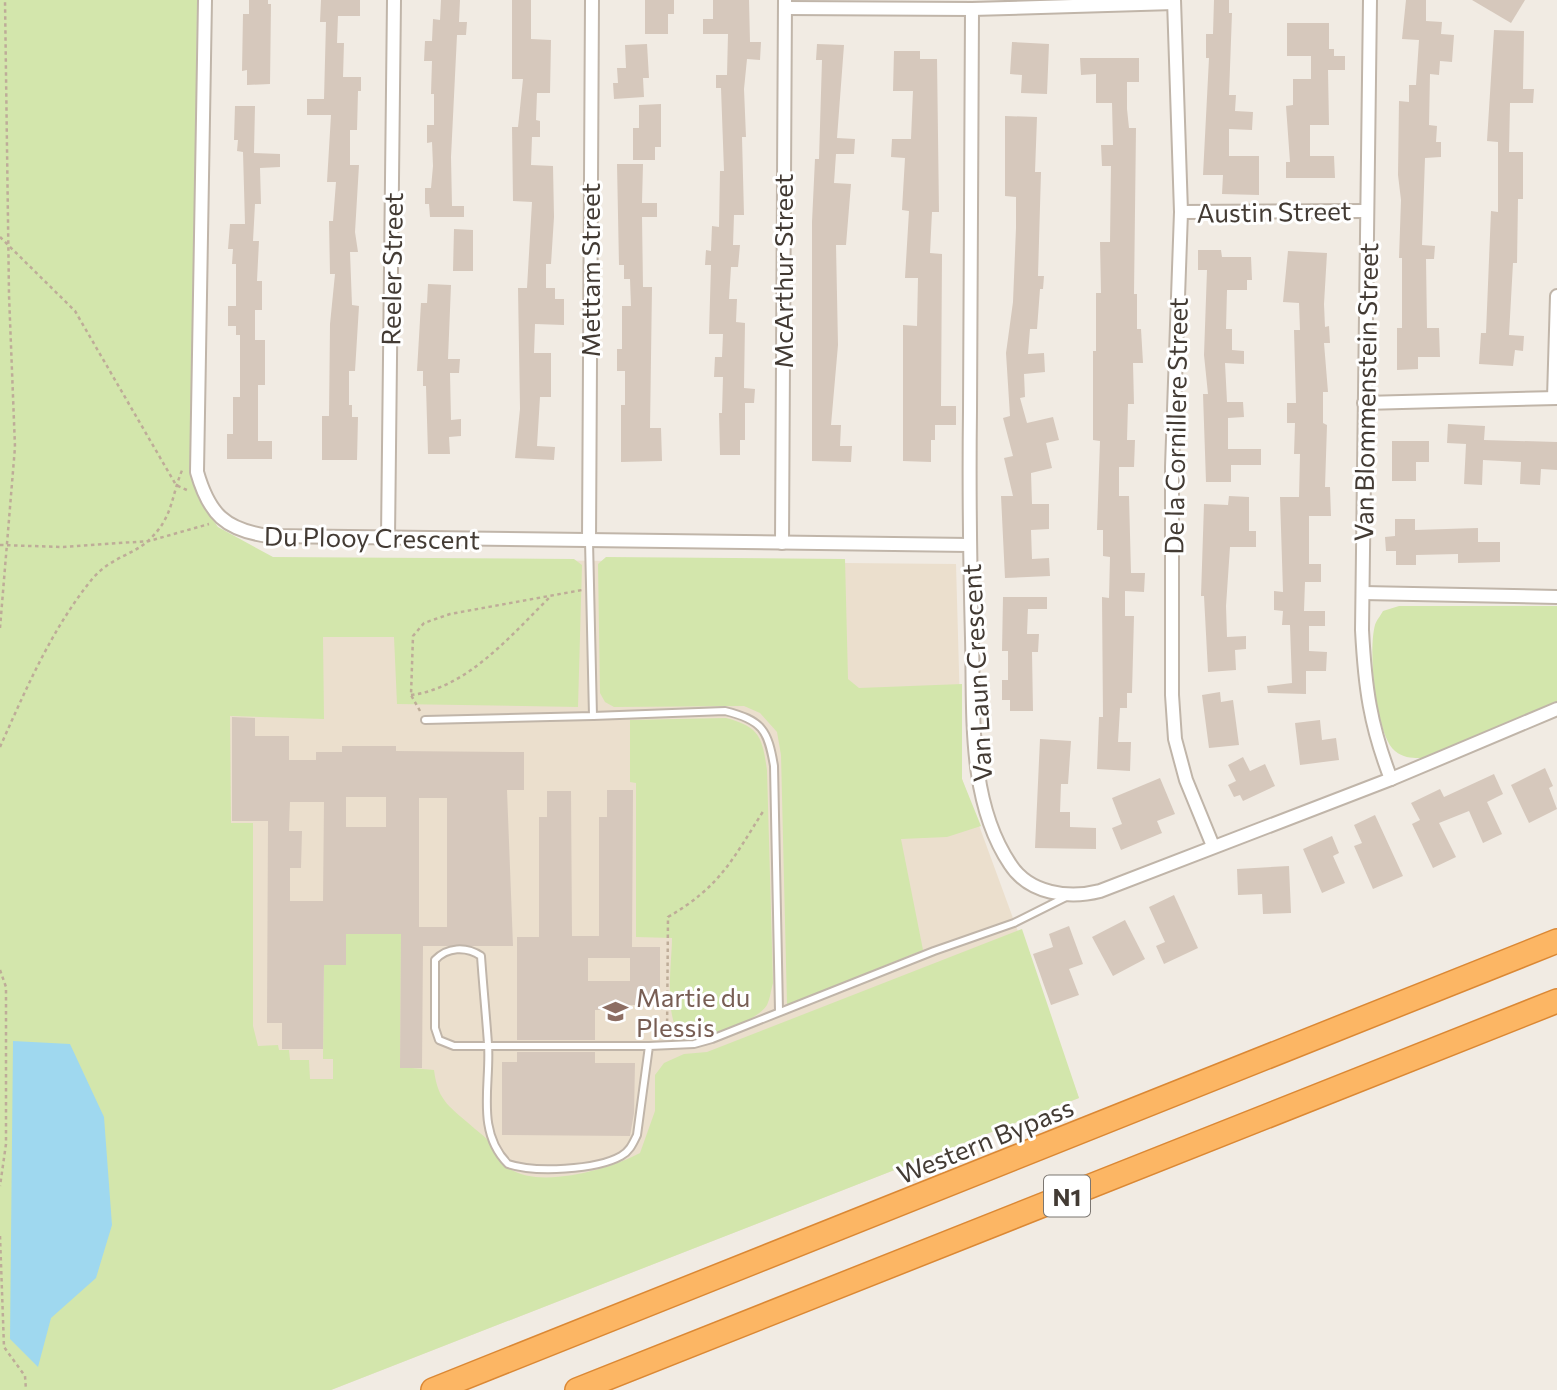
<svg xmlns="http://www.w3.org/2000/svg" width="1557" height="1390" font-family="Commissioner,sans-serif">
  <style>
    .education { fill: #ebdfcd }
    .green { fill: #d3e6ac }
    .water { fill: #9fd8ef }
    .building { fill: #d6c8bc; fill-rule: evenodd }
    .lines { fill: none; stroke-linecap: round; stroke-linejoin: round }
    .lane-casing { stroke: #c0b5a9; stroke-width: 10 }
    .street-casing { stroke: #c0b5a9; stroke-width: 16 }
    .highway-casing { stroke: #db8834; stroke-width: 26 }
    .path { stroke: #beac98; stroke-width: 2.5; stroke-dasharray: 3.5 3.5; stroke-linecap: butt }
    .lane { stroke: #fff; stroke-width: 6 }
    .street { stroke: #fff; stroke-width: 12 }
    .highway { stroke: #fcb664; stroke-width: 23 }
    .labels { text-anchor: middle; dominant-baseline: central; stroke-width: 6; stroke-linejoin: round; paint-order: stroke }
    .shield { fill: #fff; stroke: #7b7671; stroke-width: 2 }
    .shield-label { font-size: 24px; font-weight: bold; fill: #433b34 }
    .street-label { font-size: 26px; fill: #433b34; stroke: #fff }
    .education-label { font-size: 26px; fill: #785e54; stroke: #fff; text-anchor: start }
  </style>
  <rect width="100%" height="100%" fill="#f1ebe3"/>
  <path class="education" d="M193,557L956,564L962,779L1079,1098L331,1390H181Z"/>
  <g class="green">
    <path d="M0,0H197L194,473L203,506L218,527L273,557L574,559L582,565L578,707L397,704L394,637H323L324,719L230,716L231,823H253V1026L258,1046L278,1045L279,1050H289L290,1060H309L310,1079H333V1059H323L324,965H345L346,934H401L400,1067L434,1070C438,1103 451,1107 475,1129C480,1133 487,1138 491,1144C498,1153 498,1161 510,1169C541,1189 610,1169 640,1153L655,1111V1075L664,1063L684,1054L707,1052L1022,929L1079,1098L331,1390H0Z"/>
    <path d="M606,557L845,559L848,679L859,688L962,684V779L981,826L947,837L901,839L923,950L787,1005L781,755L777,732L760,713L744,706L614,707L605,702L600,693L598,564Z"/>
    <path d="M1399,606H1557V706L1426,758C1414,758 1405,759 1395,751C1375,734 1368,650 1375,625C1376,621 1381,615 1383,611Z"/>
    <path d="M726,718C760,727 762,737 767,770L773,983C771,990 770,999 767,1005C755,1024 706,1036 685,1039C662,1024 672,964 672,938L636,937V783L630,782V720Z"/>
  </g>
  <path class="water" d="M13,1041L70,1044L104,1117L112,1225L96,1278L51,1318L38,1367L10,1339Z"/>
  <g class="building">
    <path d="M249,0H268V4H271L270,84L247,85V70L242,71L243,14H249Z"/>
    <path d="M321,0H360V16H338L337,43H344L343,77H361V91H358L357,130H350V165H359L355,232L358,252H350L352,305L359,306L355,371H349V405H352V417H358L357,460H322V416H329L330,324L335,274H330L329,221H333L336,182H327L331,115H307V99H324L326,22H320Z"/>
    <path d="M441,0H460L459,22H467L466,35H457L451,157L452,206H464V217H430L429,204H425V188H431L433,166L432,142L427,143V125H434V94H431L432,61H424L425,41H432L433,19L440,20Z"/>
    <path d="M512,0H531V39L551,40L550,93H537L536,120L540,121V137H532L531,165L553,166L554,217L551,264H546V288H555V299H564V325L535,324L534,353H551V397H540L537,446L555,447L554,460L515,458L520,409L518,288H527L532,202L513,201L512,127H518L523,79H512Z"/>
    <path d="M645,0H674V14H668V34H645Z"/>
    <path d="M713,0H749L750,42H761L760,60L747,59L744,89L746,137H742L744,215H734L733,245H740L738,267H731L729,299H737L736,322L745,323L744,388L755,389L754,403H745V440H740V455H720L719,413H722L723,377H714L715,357H722L723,334H709L711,265H705L706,250L711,251L712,226L719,227L720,171H724L721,88H716V75H727L728,34H703V19H713Z"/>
    <path d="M1214,0H1229V13H1232L1229,95H1236L1235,111L1253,112L1252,130L1229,129V156H1259V195L1222,194L1223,175H1203L1209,58H1206V34H1213Z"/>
    <path d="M1406,0H1426V21L1442,22L1441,34L1454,35L1452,62L1440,61L1439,75L1430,74L1429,125L1437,126L1436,142H1441V157L1425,158L1422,245L1435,246L1434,259H1426L1427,328H1439L1440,357H1418V369L1397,370V328H1402V258H1399L1401,200L1398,175L1399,101L1409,102V85H1416L1419,40L1402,39Z"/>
    <path d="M1472,0H1525L1511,23Z"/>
    <path d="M1287,23H1329V49H1334V56H1345V70H1328L1329,125H1310V156H1334L1335,178H1286V162H1290L1286,106L1293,105V79H1311V56H1287Z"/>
    <path d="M1494,30L1524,31L1523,89H1534L1533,103H1510L1509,152H1523V199H1518L1517,263H1513L1509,335L1524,336L1523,351L1515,350L1513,366L1479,364L1481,333H1486L1491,211L1498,212V142L1487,141Z"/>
    <path d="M1012,42L1049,44L1047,94L1021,93L1022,75L1010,74Z"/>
    <path d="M647,44L649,78H643L644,97L614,99L613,83H618L617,68H626L625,45Z"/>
    <path d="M817,44L844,45L837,138L855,139L854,154H836L834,183L851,184L846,245H836L838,345L831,425H841L840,446H852L851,462L812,461V222L815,159H819L822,60H816Z"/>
    <path d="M894,51H920V59H937L939,212H932L930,253L942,254L941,406H956V425H935V440H931V462L903,461V325L917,326L918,278H905L909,211L902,210L905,158L891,157L892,139H911L913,91H893Z"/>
    <path d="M1080,58H1139V82H1127V109L1129,128H1136L1134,294H1137V329H1141L1143,363H1133L1134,404H1128L1127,440H1135L1134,467H1119V496H1129L1131,573H1145L1144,592L1125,591V616H1134L1132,693H1127V708H1120L1118,742H1131L1130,771L1097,769L1099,717H1103L1102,597L1109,598L1110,557L1103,556V530H1097L1100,441L1093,440V351H1096V293H1101L1100,242H1110L1111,166H1102L1101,145H1113L1112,103H1096V74L1081,75Z"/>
    <path d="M661,104V147H655V160H633V128H639V105Z"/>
    <path d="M235,106H255L254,153L280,154V167L260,168L261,204H255L253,241H259L257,281H262V310H255V340H265V385H258V441H272V459H227V434H233V397H240V335H236V326H228V306H236V264H232L233,249H228L230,224H245L243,152L237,151L238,140H234Z"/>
    <path d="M1005,116L1037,117L1035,172H1041L1038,276H1044L1043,289H1040L1037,329H1030L1028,354L1044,353L1045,372L1024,374L1025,397L1020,398L1027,423L1053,417L1059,440L1046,443L1052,468L1031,473L1032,504H1049V529L1031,530L1032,559L1049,558L1050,576L1005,578L1001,496H1013L1004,458L1013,456L1003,418L1010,416L1006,353L1013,302L1016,228V197L1005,196Z"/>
    <path d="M617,164H643L642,203H657V217H642L643,287H652L650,428H661L662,461L621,462V405H625V371H617V349H622V306H631L630,279H624V265H619Z"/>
    <path d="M454,229L473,230V271H453Z"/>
    <path d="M1198,250H1221L1222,257H1251L1252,280H1247V290H1227L1226,329H1232V350L1244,351V364L1225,363L1227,402H1243L1244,417L1228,418V449H1261V465H1231V482H1206L1203,394H1208L1204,355L1207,270H1198Z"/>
    <path d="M1288,251L1327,253L1324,304L1325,327L1329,326L1330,343H1324L1328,392H1323V423L1327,425L1325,487H1330L1331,516H1309V564H1321V582H1305L1304,611H1325V626H1309V651L1327,652L1326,671H1306V694L1268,693L1267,686L1292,683L1290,625H1282L1283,611L1274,610V591L1283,592L1280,497H1299L1300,454H1294L1295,423H1287V403H1296L1294,330H1300L1299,303L1283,302Z"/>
    <path d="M428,284L451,285L448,359H460L459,373H450L451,420L461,419V436L449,437L450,454H428L426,386H423V371H417L421,303H427Z"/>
    <path d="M1448,424L1485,426L1484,440L1557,442V470L1541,469L1540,485L1520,484L1521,462L1483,460L1482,485L1464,484L1466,444L1447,443Z"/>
    <path d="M1392,441H1429V462H1416V481H1392Z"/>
    <path d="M1229,496L1249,497V531H1256V547H1230L1226,606L1227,637L1246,636V649L1235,650L1236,670L1208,672L1204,596H1201L1204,504L1228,505Z"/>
    <path d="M1395,519H1415V530L1478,528V542H1500V562L1458,563V554L1416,555V565H1396V551H1386L1385,537L1395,536Z"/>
    <path d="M1003,597H1047V609H1028L1027,634H1039L1038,652H1032L1033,711H1010V700H1002V680H1008V651H1002Z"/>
    <path d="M1220,692L1221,702L1233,700L1239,745L1209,748L1202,695Z"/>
    <path d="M232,717L255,718V736H289V760H316V752H342V746H396V751L524,752V790H507L513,946H423L422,1068H400L401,934H346V965H324L323,1049H282V1023H267L268,821H232ZM346,797H386V827H346ZM419,798H447V927H419ZM290,802H324L323,901H290V868H301L302,831H289Z"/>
    <path d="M1320,720L1322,740L1336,738L1339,760L1300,765L1295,723Z"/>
    <path d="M1040,739L1071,741L1068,784H1061L1060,812H1070V827L1096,828V849L1035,848Z"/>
    <path d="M1243,757L1250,771L1265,764L1275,786L1243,801L1240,795L1234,797L1228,785L1236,781L1228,765Z"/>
    <path d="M1545,768L1553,786L1549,788L1557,809L1529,823L1511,785Z"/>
    <path d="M1494,774L1503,794L1487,802L1502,834L1483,843L1469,811L1439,823L1456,857L1433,868L1412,824L1420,820L1411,803L1440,789L1444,797Z"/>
    <path d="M1160,778L1175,814L1157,821L1162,833L1121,850L1112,828L1122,824L1112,798Z"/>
    <path d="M607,790H633L632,947H660V1005H610V1010H595V1040H517V937H539V817H547V791H571L572,936H599V817H607ZM588,958H630V981H588Z"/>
    <path d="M1375,815L1403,876L1373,889L1354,846L1362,843L1354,825Z"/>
    <path d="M1332,836L1339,853L1333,856L1345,883L1322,893L1303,849Z"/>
    <path d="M1289,866L1291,913L1263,914L1262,894L1238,895L1237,869Z"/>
    <path d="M1174,895L1198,948L1164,964L1156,946L1165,942L1149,907Z"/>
    <path d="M1125,920L1145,959L1113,976L1092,937Z"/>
    <path d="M1069,926L1083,964L1069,969L1079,995L1051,1005L1033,954L1053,947L1049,934Z"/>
    <path d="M517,1052H595V1063H635L634,1113L630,1136L502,1135V1062H517Z"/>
  </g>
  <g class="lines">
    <defs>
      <g id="lane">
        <path d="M593,716L725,711C762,720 768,730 774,766L779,1011"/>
        <path d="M425,720L593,716L589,541"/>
        <path d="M649,1046L637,1135C633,1143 630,1151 621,1156C596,1170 535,1173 508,1164C475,1131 491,1084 488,1044C486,1015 483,985 481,956C466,946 447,947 435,960V1028L439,1040L454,1046H649L694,1044L712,1039L934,951L1014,923L1066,897"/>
      </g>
      <g id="street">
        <path d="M205,0L197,472C209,514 225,530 269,536L969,545"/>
        <path d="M1174,0L1181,212L1172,467V695L1175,739L1186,780L1213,846"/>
        <path d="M1370,0L1362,630C1365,687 1370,725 1391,779"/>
        <path d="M785,8L972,9L1174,3"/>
        <path d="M972,9C971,143 970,277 970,411C969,486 970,562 972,638C974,711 967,800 1010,864C1029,894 1069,899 1100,891L1391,779L1557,709"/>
        <path d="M1181,212L1367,211"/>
        <path d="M1554,398L1557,296"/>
        <path d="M1364,403L1557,398"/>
        <path d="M388,538L394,0"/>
        <path d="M589,541L592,0"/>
        <path d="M782,543L785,0"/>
        <path d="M1363,593L1557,597"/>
      </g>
      <g id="highway">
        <path d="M433,1390L1557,941"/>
        <path d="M577,1390L1557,1001"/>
      </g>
    </defs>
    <use href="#lane" class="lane-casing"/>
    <use href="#street" class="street-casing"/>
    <use href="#highway" class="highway-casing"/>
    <g class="path">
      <path d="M0,237L75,311L176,485L189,491"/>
      <path d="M0,545L63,547L149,541L209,524"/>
      <path d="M0,628L15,447L9,295L5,0"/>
      <path d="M411,695C468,688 512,634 551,596"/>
      <path d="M420,711L411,695L413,636L424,623L450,614L582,590"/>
      <path d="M0,747C26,689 52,628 93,578C111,557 134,555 150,539C174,516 171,495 183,468"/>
      <path d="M0,970L6,987V1144L0,1186"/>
      <path d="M667,1036L668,917C721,886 732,860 764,810"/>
      <path d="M0,1236L4,1347L25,1376L26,1390"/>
    </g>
    <use href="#lane" class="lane"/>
    <use href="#street" class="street"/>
    <use href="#highway" class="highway"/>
  </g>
  <defs>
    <symbol id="school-bare" viewBox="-9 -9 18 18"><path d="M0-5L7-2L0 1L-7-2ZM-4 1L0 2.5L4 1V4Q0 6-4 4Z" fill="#8d6e63" stroke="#fff" stroke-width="2.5" paint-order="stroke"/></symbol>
  </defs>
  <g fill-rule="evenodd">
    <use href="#school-bare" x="598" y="994" width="35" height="35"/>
  </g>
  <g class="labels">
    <rect class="shield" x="1044" y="1175.5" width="46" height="41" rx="5"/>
    <g class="shield-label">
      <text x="1067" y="1196">N1</text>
    </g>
    <g class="street-label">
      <text transform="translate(1274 211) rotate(-1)">Austin Street</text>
      <text transform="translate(391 269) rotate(-89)">Reeler Street</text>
      <text transform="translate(589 270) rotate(-90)">Mettam Street</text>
      <text transform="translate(782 271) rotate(-90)">McArthur Street</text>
      <text transform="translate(1365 392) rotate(-89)">Van Blommenstein Street</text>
      <text transform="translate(1175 426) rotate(-89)">De la Cornillere Street</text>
      <text transform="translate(372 537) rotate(1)">Du Plooy Crescent</text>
      <text transform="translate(976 673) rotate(-93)">Van Laun Crescent</text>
      <text transform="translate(985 1140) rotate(-22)">Western Bypass</text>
    </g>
    <g class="education-label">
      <text x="636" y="996">Martie du<tspan x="636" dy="30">Plessis</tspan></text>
    </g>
  </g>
</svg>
